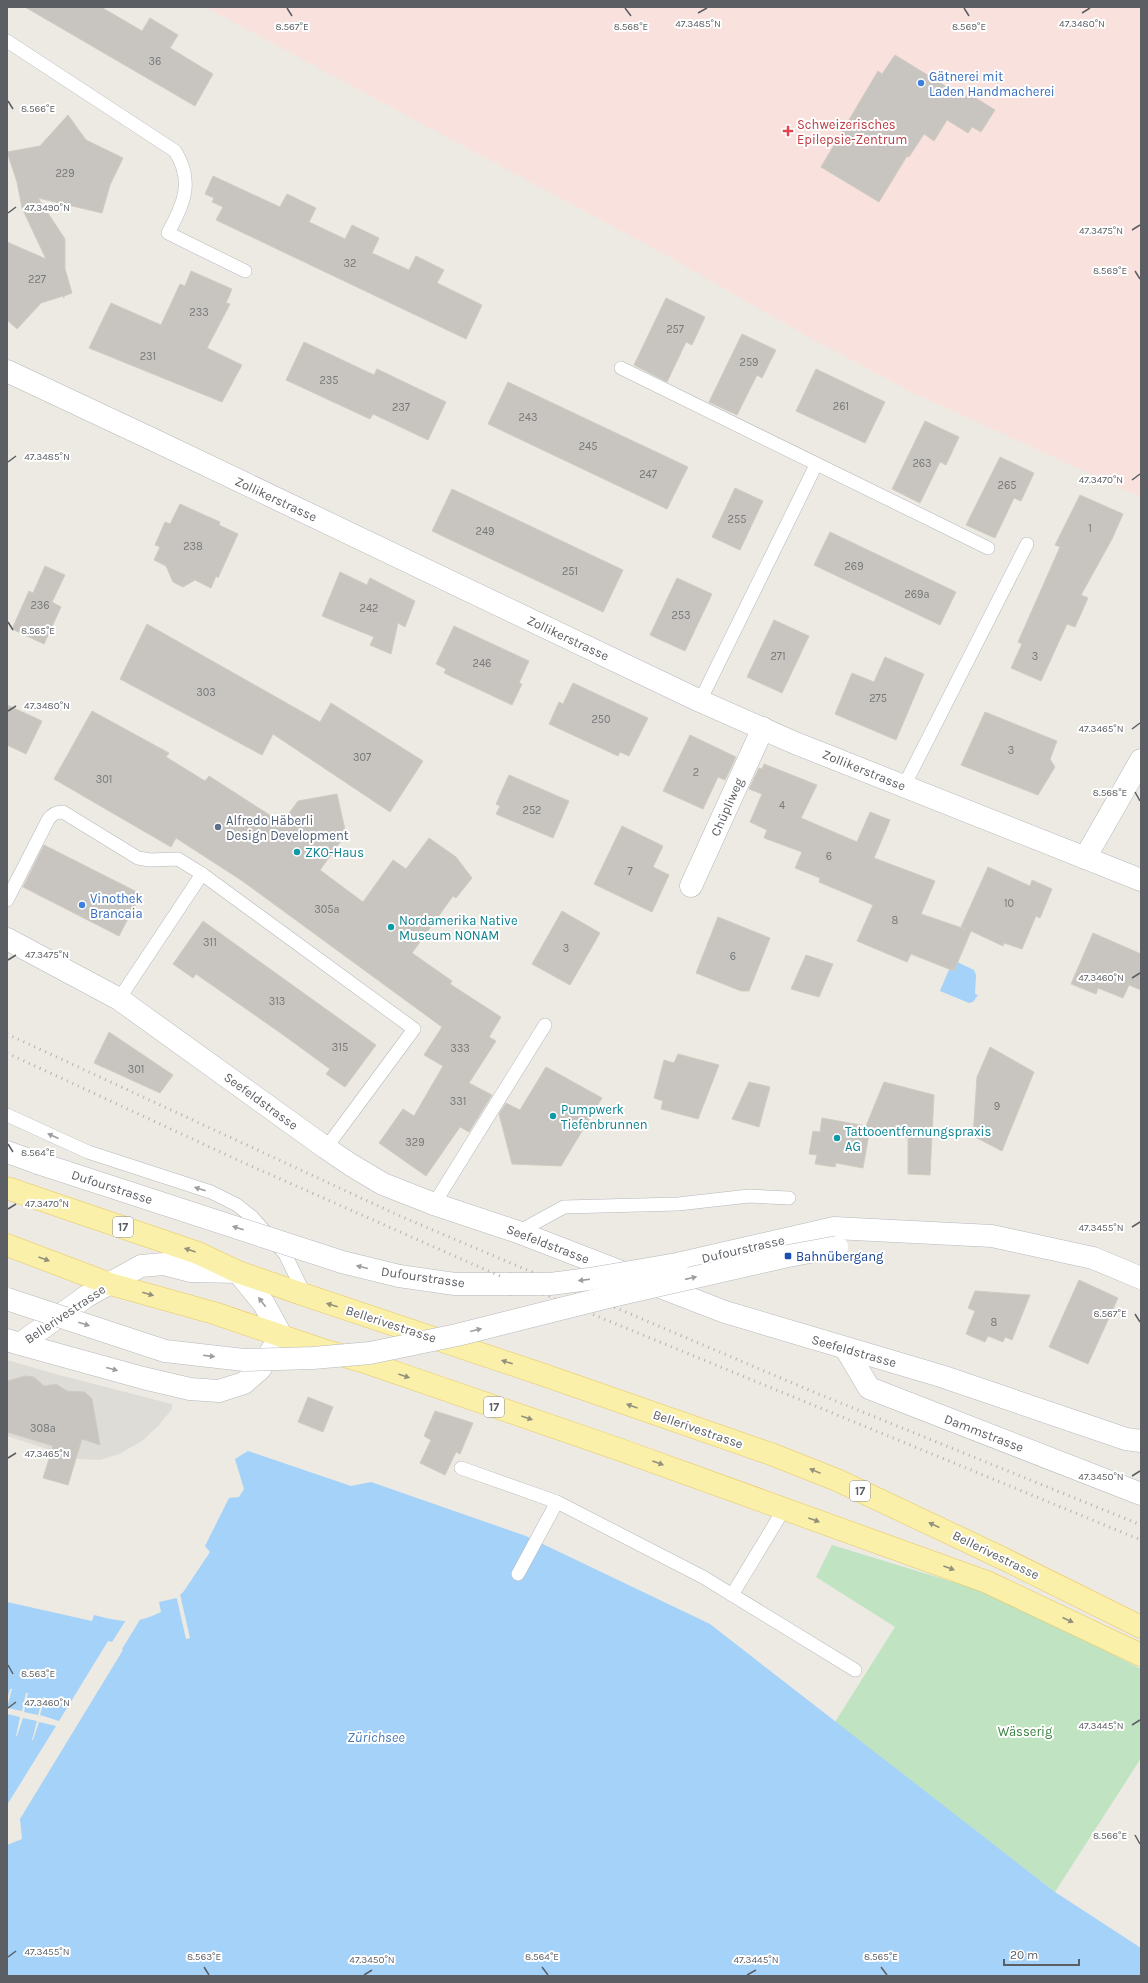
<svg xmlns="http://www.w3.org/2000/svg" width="1148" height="1983" font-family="Karla,sans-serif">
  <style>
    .industrial { fill: #dedcd7 }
    .medical { fill: #f9e2de }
    .green { fill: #c0e3c1 }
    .water { fill: #a5d2f9 }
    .pier { fill: #eceae2 }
    .building { fill: #c8c5c0; stroke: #d1ccc1 }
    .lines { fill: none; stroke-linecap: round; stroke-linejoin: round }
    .service-casing { stroke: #b5b8bc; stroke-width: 14 }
    .minor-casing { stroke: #b5b8bc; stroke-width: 23 }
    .secondary-casing { stroke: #b6b8be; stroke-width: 23 }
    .primary-casing { stroke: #e8c760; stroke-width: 23 }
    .service { stroke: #fff; stroke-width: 13 }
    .minor { stroke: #fff; stroke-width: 22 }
    .secondary { stroke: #fff; stroke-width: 22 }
    .primary { stroke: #faf0aa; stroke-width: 22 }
    .rail { stroke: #b1b2b2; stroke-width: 3; stroke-dasharray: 1 5; stroke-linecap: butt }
    .secondary-bridge-casing { stroke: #b6b8be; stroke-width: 23; stroke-linecap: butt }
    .secondary-bridge { stroke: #fff; stroke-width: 22 }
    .oneway { fill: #9d9ea1 }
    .oneway2 { fill: #93917b }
    .ticks { fill: none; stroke: #5b5e62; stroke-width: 1.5 }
    .shop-dot { fill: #3f7fe0; stroke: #fff; stroke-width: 1.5 }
    .health-dot { fill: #e0444e; stroke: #fff; stroke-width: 1.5 }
    .service-dot { fill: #5c6f8a; stroke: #fff; stroke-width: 1.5 }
    .culture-dot { fill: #0f9aa8; stroke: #fff; stroke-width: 1.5 }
    .transit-dot { fill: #1a4fb4; stroke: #fff; stroke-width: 1.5 }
    .labels { text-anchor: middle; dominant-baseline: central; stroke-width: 4; stroke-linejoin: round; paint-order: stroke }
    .number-label { font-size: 11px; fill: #76787a }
    .shield { fill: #fff; stroke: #8c8e91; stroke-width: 1 }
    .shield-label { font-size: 12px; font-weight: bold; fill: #5b5e62 }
    .shop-label { font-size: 13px; fill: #366cbe; stroke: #fff; text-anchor: start }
    .health-label { font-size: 13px; fill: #be3a42; stroke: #fff; text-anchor: start }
    .street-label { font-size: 13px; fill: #5b5e62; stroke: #fff }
    .service-label { font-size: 13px; fill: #4e5e75; stroke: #fff; text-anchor: start }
    .culture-label { font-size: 13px; fill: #0d838f; stroke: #fff; text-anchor: start }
    .transit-label { font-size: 13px; fill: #164399; stroke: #fff; text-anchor: start }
    .park-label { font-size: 13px; fill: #3a8240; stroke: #fff }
    .water-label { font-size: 14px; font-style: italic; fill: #4778b2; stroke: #fff }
    .ticks-label { font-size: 10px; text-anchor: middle; fill: #5b5e62; stroke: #fff; stroke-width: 4; stroke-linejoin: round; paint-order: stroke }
  </style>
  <rect width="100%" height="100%" fill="#eceae2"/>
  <path class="industrial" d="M7,1360L59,1375L172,1404V1409L159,1425L142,1441L119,1454L100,1460L78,1459L7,1436Z"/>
  <path class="medical" d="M205,7H1141V497L911,392L805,335L664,254Z"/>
  <path class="green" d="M832,1545L999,1596L1141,1669V1758L1055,1892L835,1722L895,1627L816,1577Z"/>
  <g class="water">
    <path d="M953,960L974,970L976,975L975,994L978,995L973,1002L969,1003L940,991Z"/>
    <path d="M248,1451L351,1486L371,1482L526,1536L710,1624L1055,1892L1141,1948V1976H7V1602L92,1621L94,1615C122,1622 134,1625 161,1612L159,1602L177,1598L184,1591L210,1552L205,1546L229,1498L239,1497L244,1489L235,1459Z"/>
  </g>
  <g class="pier">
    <path d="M180,1594L190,1638L186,1639L176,1595Z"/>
    <path d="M141,1618L122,1649L123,1650L20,1819L22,1839L7,1845V1805L56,1726L39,1722L33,1740H32L37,1721L23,1718L17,1736H16L20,1717L7,1714V1699L10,1689H12L7,1708L22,1711L26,1693H28L24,1712L38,1715L43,1697H45L40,1715L59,1721L108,1641L112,1642L126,1620Z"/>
  </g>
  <g class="building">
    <path d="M25,7H101L142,31L150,18L178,35L170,48L213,74L195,106Z"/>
    <path d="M895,55L965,98L968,93L995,110L981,132L972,127L968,133L947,120L934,141L924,134L909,157L907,156L879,202L821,167L878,71L882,74Z"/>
    <path d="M68,115L86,140L123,158L110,185L102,213L38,198L65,239V269L72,293L64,296V298L63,296L41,303L17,329L7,320V242L46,259L22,208L17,182L7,152L40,146Z"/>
    <path d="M213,176L280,207L287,194L316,208L309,222L345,239L352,225L379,238L372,253L409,270L416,256L444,270L437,283L482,305L466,339L216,220L223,207L212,202L214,198L205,194Z"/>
    <path d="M191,271L232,289L226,303L230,304L207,348L242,365L222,402L89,348L111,303L161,325L180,284L185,286Z"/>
    <path d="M666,298L705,317L692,345L686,342L667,382L634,365Z"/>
    <path d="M742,334L776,350L762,378L757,375L737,415L709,402Z"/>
    <path d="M304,342L374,375L377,369L446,402L428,440L373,414L370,419L286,380Z"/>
    <path d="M816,369L885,402L865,443L796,411Z"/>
    <path d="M508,382L688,467L667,509L488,424Z"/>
    <path d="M925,421L959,437L946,465L940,462L920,503L892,489Z"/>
    <path d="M1000,457L1034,473L1021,501L1014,498L995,538L966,525Z"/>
    <path d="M735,488L763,501L740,550L712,537Z"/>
    <path d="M452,489L623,570L603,612L432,531Z"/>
    <path d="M1080,495L1123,514L1112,539L1081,595L1088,598L1075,627L1067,624L1041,681L1011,668L1022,644L1018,642L1060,547L1055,545Z"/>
    <path d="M180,504L220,522L219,525L238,534L218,578L216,576L211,588L195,580L183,587L173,582L166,566L154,560L160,547L155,545L165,522L170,524Z"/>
    <path d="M830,532L956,592L940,625L814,565Z"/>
    <path d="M45,566L65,575L52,602L61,607L44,644L12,629L29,591L33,593Z"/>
    <path d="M340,572L367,585L370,578L415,601L405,627L398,623L391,654L370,645L374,637L322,616Z"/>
    <path d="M677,578L712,594L685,651L650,635Z"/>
    <path d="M774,620L809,636L782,693L747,677Z"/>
    <path d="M147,624L320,722L331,703L423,761L390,812L273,734L262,755L120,679Z"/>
    <path d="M454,626L529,661L519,683L522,684L512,705L444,673L446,669L436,664Z"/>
    <path d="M885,657L924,674L896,740L835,714L852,673L874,682Z"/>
    <path d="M573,683L648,718L629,756L620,752L618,756L549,724L559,702L563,704Z"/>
    <path d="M7,705L42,721L26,754L7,745Z"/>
    <path d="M92,711L169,753L166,757L205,781L209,776L282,823L298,801L337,794L346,834L320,870L363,902L393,860L406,869L429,838L456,857L472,878L456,898L453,896L412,953L452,981L450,984L501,1017L489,1037L496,1041L469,1083L492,1095L469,1132L460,1127L426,1176L379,1143L403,1109L414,1116L443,1066L424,1055L442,1027L241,880L176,838L171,847L54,779Z"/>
    <path d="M985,712L1057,741L1050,759L1055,767L1038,795L961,765Z"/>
    <path d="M690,735L736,757L725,780L718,777L703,809L663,791Z"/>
    <path d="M764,764L817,785L801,818L857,842L870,812L890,820L874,858L935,881L921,914L965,929L961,927L988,867L1030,886L1032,880L1052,889L1040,918L1036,916L1022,949L1004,943L1003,946L971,931L954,971L911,954L907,962L857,941L873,905L819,882L820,878L795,868L802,852L764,838L767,830L750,822L762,794L749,789L759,768L762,769Z"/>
    <path d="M509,775L569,801L553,838L496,814L500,806L496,804Z"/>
    <path d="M622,826L663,846L653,867L669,875L652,912L594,884Z"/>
    <path d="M44,845L141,894L119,936L23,887Z"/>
    <path d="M562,911L600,933L570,985L532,964Z"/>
    <path d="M718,917L770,938L749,991H741L696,973Z"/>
    <path d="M203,921L376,1045L345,1087L326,1074L330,1069L282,1034L196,974L193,978L173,964Z"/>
    <path d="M1093,933L1141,954V990L1129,985L1123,998L1098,988L1096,994L1071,984Z"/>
    <path d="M806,955L833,964L819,997L791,989Z"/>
    <path d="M109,1032L173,1075L160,1093L94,1063Z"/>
    <path d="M990,1047L1034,1072L1002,1151L973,1136L977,1077Z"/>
    <path d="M678,1054L719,1065L698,1119L661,1109L663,1101L654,1098L664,1060L674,1063Z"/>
    <path d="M546,1067L602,1098L561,1166L512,1164L499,1114L506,1103L520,1110Z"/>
    <path d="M749,1082L770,1087L759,1127L732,1119Z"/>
    <path d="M884,1082L934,1095L930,1175L908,1174V1138L870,1128L863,1168L836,1163L835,1167L815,1164L817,1155L809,1154L813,1131L820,1132L822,1118L866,1126Z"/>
    <path d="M1079,1280L1118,1298L1088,1364L1049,1347Z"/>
    <path d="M975,1291L1030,1295L1012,1340L1005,1337L1003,1342L988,1336L985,1342L966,1334L975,1311L968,1308Z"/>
    <path d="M25,1376L34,1377L44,1386L56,1384L67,1391L85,1392L92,1399L100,1445L82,1439L68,1485L43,1478L53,1446L7,1432V1381Z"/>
    <path d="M308,1397L333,1407L323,1432L298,1422Z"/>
    <path d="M435,1411L473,1423L460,1454L456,1452L445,1475L420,1463L431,1440L424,1436Z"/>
  </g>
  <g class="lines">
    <defs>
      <g id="service">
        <path d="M7,41L175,151C194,181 184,204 168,233L245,271"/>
        <path d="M621,368L988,548"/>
        <path d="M700,701L816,465"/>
        <path d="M904,786L1027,544"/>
        <path d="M7,900L48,820C52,814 56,812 63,812L138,858L150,860L178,859L202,874L414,1029L326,1148"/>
        <path d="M119,999L202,874"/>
        <path d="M7,1115L88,1152L211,1192L237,1205L252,1217L285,1254L305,1295"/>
        <path d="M434,1204L545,1025"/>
        <path d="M518,1232L564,1207L678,1204L749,1196L789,1198"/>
        <path d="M461,1468L557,1502L703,1577L855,1670"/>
        <path d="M518,1574L557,1502"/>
        <path d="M732,1595L784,1509"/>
      </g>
      <g id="minor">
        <path d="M7,371L156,441L700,701L795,743L1141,880"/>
        <path d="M1085,858L1141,760"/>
        <path d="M691,886L763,728"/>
        <path d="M7,939L119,999L326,1148L351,1165L383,1184L434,1204L518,1232L725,1312L941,1376L1126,1439L1141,1441"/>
        <path d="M7,1340L20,1344L143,1378L190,1389L219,1391L244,1383L260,1369L281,1335L264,1304L238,1272L191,1271L164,1264L141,1266L87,1296L20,1344"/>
        <path d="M846,1349L869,1388L1141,1494"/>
      </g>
      <g id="secondary">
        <path d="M7,1152L38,1163"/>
        <path d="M677,1264L834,1228L992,1236L1093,1258L1141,1278"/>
        <path d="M399,1276L455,1284H509"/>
      </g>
      <g id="primary">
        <path d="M7,1188L198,1253L238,1272L305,1295L544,1375L771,1454L837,1480L1000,1557L1141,1627"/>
        <path d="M7,1245L110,1284L214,1313L320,1349L368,1363L621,1450L987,1582L1141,1655"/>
      </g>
    </defs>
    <use href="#service" class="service-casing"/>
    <use href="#minor" class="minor-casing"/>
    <use href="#secondary" class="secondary-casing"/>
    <use href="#primary" class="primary-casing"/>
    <use href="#service" class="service"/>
    <use href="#minor" class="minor"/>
    <use href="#secondary" class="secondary"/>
    <use href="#primary" class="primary"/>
    <g class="rail">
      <path d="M7,1034L400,1216L816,1393L1141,1525"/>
      <path d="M7,1053L242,1162L502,1277L1141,1540"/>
    </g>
    <defs>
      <g id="secondary-bridge">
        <path d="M38,1163L342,1262L399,1276"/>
        <path d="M509,1284H550L589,1279L677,1264"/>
        <path d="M7,1299L165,1351L244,1360L313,1358L370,1353L457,1335L612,1296L788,1256L837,1247"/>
      </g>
    </defs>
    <use href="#secondary-bridge" class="secondary-bridge-casing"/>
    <use href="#secondary-bridge" class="secondary-bridge"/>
  </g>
  <defs><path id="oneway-solid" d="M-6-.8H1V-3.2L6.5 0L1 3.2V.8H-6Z"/></defs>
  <g class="oneway">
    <use href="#oneway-solid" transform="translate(53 1136) rotate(-156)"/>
    <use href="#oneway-solid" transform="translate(200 1189) rotate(-162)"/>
    <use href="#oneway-solid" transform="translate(238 1228) rotate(-162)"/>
    <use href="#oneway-solid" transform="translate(362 1267) rotate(-166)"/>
    <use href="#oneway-solid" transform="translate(691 1278) rotate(-13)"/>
    <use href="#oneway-solid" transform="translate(584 1280) rotate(173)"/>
    <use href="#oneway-solid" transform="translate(262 1302) rotate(-127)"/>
    <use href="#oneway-solid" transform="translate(84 1324) rotate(18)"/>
    <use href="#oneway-solid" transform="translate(476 1330) rotate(-14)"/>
    <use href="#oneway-solid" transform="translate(209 1356) rotate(7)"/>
    <use href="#oneway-solid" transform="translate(112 1369) rotate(15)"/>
  </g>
  <g class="oneway2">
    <use href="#oneway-solid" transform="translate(190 1250) rotate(-161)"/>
    <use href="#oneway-solid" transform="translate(44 1259) rotate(20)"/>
    <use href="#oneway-solid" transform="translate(148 1294) rotate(16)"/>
    <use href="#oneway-solid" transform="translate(332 1305) rotate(-162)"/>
    <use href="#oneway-solid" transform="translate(507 1362) rotate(-162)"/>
    <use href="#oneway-solid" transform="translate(404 1376) rotate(19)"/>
    <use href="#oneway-solid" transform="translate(632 1406) rotate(-160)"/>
    <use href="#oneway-solid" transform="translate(527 1418) rotate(19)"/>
    <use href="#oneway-solid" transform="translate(658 1463) rotate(20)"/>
    <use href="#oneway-solid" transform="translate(815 1471) rotate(-158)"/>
    <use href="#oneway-solid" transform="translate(814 1520) rotate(20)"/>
    <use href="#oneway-solid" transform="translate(934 1525) rotate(-155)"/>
    <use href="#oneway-solid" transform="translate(949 1568) rotate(20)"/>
    <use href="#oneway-solid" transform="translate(1068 1620) rotate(25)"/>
  </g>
  <path class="ticks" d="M287,8L292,16M625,8L631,16M964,8L969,16M698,13L707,8M1082,13L1090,8M8,101L13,109M8,213L16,207M1132,230L1140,225M1135,271L1140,279M8,462L16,456M1132,480L1140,474M8,622L13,630M8,711L16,706M1132,729L1140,723M1135,792L1140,801M8,960L16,955M1132,978L1140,973M8,1144L13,1152M8,1209L16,1204M1132,1227L1140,1222M1135,1314L1140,1322M8,1458L16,1453M1132,1476L1140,1471M8,1665L13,1674M8,1708L16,1702M1132,1725L1140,1720M1135,1835L1140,1844M8,1957L16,1951M204,1967L209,1975M542,1967L548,1975M881,1967L887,1975M364,1975L372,1970M747,1975L756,1970"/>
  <g class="shop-dot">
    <circle cx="921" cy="83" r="4"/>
    <circle cx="82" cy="905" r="4"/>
  </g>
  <path class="health-dot" d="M786 125h4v4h4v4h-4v4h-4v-4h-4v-4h4z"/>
  <circle class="service-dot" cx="218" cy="827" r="4"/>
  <g class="culture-dot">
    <circle cx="297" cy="852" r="4"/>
    <circle cx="391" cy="927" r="4"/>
    <circle cx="553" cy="1116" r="4"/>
    <circle cx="837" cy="1138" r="4"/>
  </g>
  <rect class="transit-dot" x="784" y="1252" width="8" height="8" rx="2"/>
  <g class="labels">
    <g class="number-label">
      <text x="155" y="61">36</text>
      <text x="65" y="173">229</text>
      <text x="350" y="263">32</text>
      <text x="37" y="279">227</text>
      <text x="199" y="312">233</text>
      <text x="675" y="329">257</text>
      <text x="148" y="356">231</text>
      <text x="749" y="362">259</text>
      <text x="329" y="380">235</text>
      <text x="841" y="406">261</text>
      <text x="401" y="407">237</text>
      <text x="528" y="417">243</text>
      <text x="588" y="446">245</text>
      <text x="922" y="463">263</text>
      <text x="648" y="474">247</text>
      <text x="1007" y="485">265</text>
      <text x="737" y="519">255</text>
      <text x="1090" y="528">1</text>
      <text x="485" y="531">249</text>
      <text x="193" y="546">238</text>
      <text x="854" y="566">269</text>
      <text x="570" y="571">251</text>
      <text x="917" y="594">269a</text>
      <text x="40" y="605">236</text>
      <text x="369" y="608">242</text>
      <text x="681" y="615">253</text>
      <text x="778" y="656">271</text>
      <text x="1035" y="656">3</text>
      <text x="482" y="663">246</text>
      <text x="206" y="692">303</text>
      <text x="878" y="698">275</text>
      <text x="601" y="719">250</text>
      <text x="1011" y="750">3</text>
      <text x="362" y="757">307</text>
      <text x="696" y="772">2</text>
      <text x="104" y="779">301</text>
      <text x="782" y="805">4</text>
      <text x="532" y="810">252</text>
      <text x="829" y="856">6</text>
      <text x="630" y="871">7</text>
      <text x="1009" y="903">10</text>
      <text x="327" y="909">305a</text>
      <text x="895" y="920">8</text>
      <text x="210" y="942">311</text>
      <text x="566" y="948">3</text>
      <text x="733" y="956">6</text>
      <text x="277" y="1001">313</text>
      <text x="340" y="1047">315</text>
      <text x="460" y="1048">333</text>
      <text x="136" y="1069">301</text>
      <text x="458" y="1101">331</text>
      <text x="997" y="1106">9</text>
      <text x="415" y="1142">329</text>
      <text x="994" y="1322">8</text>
      <text x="43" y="1428">308a</text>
    </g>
    <g class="shield">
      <rect x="113" y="1217" width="20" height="20" rx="3"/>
      <rect x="484" y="1397" width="20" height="20" rx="3"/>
      <rect x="850" y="1481" width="20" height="20" rx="3"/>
    </g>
    <g class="shield-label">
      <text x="123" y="1227">17</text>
      <text x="494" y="1407">17</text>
      <text x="860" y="1491">17</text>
    </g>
    <g class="shop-label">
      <text x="929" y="76">Gätnerei mit<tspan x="929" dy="15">Laden Handmacherei</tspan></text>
      <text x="90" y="898">Vinothek<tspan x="90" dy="15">Brancaia</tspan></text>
    </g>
    <g class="health-label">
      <text x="797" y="124">Schweizerisches<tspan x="797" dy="15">Epilepsie-Zentrum</tspan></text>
    </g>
    <g class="street-label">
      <text transform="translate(276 499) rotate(25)">Zollikerstrasse</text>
      <text transform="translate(568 638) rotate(25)">Zollikerstrasse</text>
      <text transform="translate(864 770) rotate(22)">Zollikerstrasse</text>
      <text transform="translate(727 807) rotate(-66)">Chüpliweg</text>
      <text transform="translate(261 1101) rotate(36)">Seefeldstrasse</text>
      <text transform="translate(112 1187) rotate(18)">Dufourstrasse</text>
      <text transform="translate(548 1244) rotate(21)">Seefeldstrasse</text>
      <text transform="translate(743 1249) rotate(-13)">Dufourstrasse</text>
      <text transform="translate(423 1277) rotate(8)">Dufourstrasse</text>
      <text transform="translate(65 1314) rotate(-34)">Bellerivestrasse</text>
      <text transform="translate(391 1324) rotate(18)">Bellerivestrasse</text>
      <text transform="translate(854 1351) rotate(16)">Seefeldstrasse</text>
      <text transform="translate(698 1429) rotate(19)">Bellerivestrasse</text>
      <text transform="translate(984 1433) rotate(21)">Dammstrasse</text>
      <text transform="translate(996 1555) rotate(26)">Bellerivestrasse</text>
    </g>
    <g class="service-label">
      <text x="226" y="820">Alfredo Häberli<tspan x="226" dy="15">Design Development</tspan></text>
    </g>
    <g class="culture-label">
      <text x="305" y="852">ZKO-Haus</text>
      <text x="399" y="920">Nordamerika Native<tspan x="399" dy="15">Museum NONAM</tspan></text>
      <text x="561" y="1109">Pumpwerk<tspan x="561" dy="15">Tiefenbrunnen</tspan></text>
      <text x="845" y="1131">Tattooentfernungspraxis<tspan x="845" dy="15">AG</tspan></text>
    </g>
    <g class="transit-label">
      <text x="796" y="1256">Bahnübergang</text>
    </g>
    <g class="park-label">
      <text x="1025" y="1731">Wässerig</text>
    </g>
    <g class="water-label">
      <text x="376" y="1737">Zürichsee</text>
    </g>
  </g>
  <g class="ticks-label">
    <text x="698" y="27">47.3485°N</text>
    <text x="1082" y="27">47.3480°N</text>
    <text x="292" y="30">8.567°E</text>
    <text x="631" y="30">8.568°E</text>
    <text x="969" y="30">8.569°E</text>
    <text x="38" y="112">8.566°E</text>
    <text x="47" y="211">47.3490°N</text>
    <text x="1101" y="234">47.3475°N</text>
    <text x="1110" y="274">8.569°E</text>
    <text x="47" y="460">47.3485°N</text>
    <text x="1101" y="483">47.3470°N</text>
    <text x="38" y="634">8.565°E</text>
    <text x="47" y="709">47.3480°N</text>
    <text x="1101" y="732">47.3465°N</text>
    <text x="1110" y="796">8.568°E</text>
    <text x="47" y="958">47.3475°N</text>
    <text x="1101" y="981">47.3460°N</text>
    <text x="38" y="1156">8.564°E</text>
    <text x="47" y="1207">47.3470°N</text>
    <text x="1101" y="1231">47.3455°N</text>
    <text x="1110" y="1317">8.567°E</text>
    <text x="47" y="1457">47.3465°N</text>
    <text x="1101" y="1480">47.3450°N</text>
    <text x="38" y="1677">8.563°E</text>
    <text x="47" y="1706">47.3460°N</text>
    <text x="1101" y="1729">47.3445°N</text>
    <text x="1110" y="1839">8.566°E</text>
    <text x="47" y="1955">47.3455°N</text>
    <text x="204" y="1960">8.563°E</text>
    <text x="542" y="1960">8.564°E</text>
    <text x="881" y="1960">8.565°E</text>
    <text x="372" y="1963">47.3450°N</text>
    <text x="756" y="1963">47.3445°N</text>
  </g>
  <rect width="1148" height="1983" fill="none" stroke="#5b5e62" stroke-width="16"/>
  <path d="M1004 1959v6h75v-6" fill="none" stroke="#5b5e62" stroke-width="2"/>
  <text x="1010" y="1959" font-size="12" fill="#5b5e62" stroke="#ffffff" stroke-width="3" paint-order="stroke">20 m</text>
</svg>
